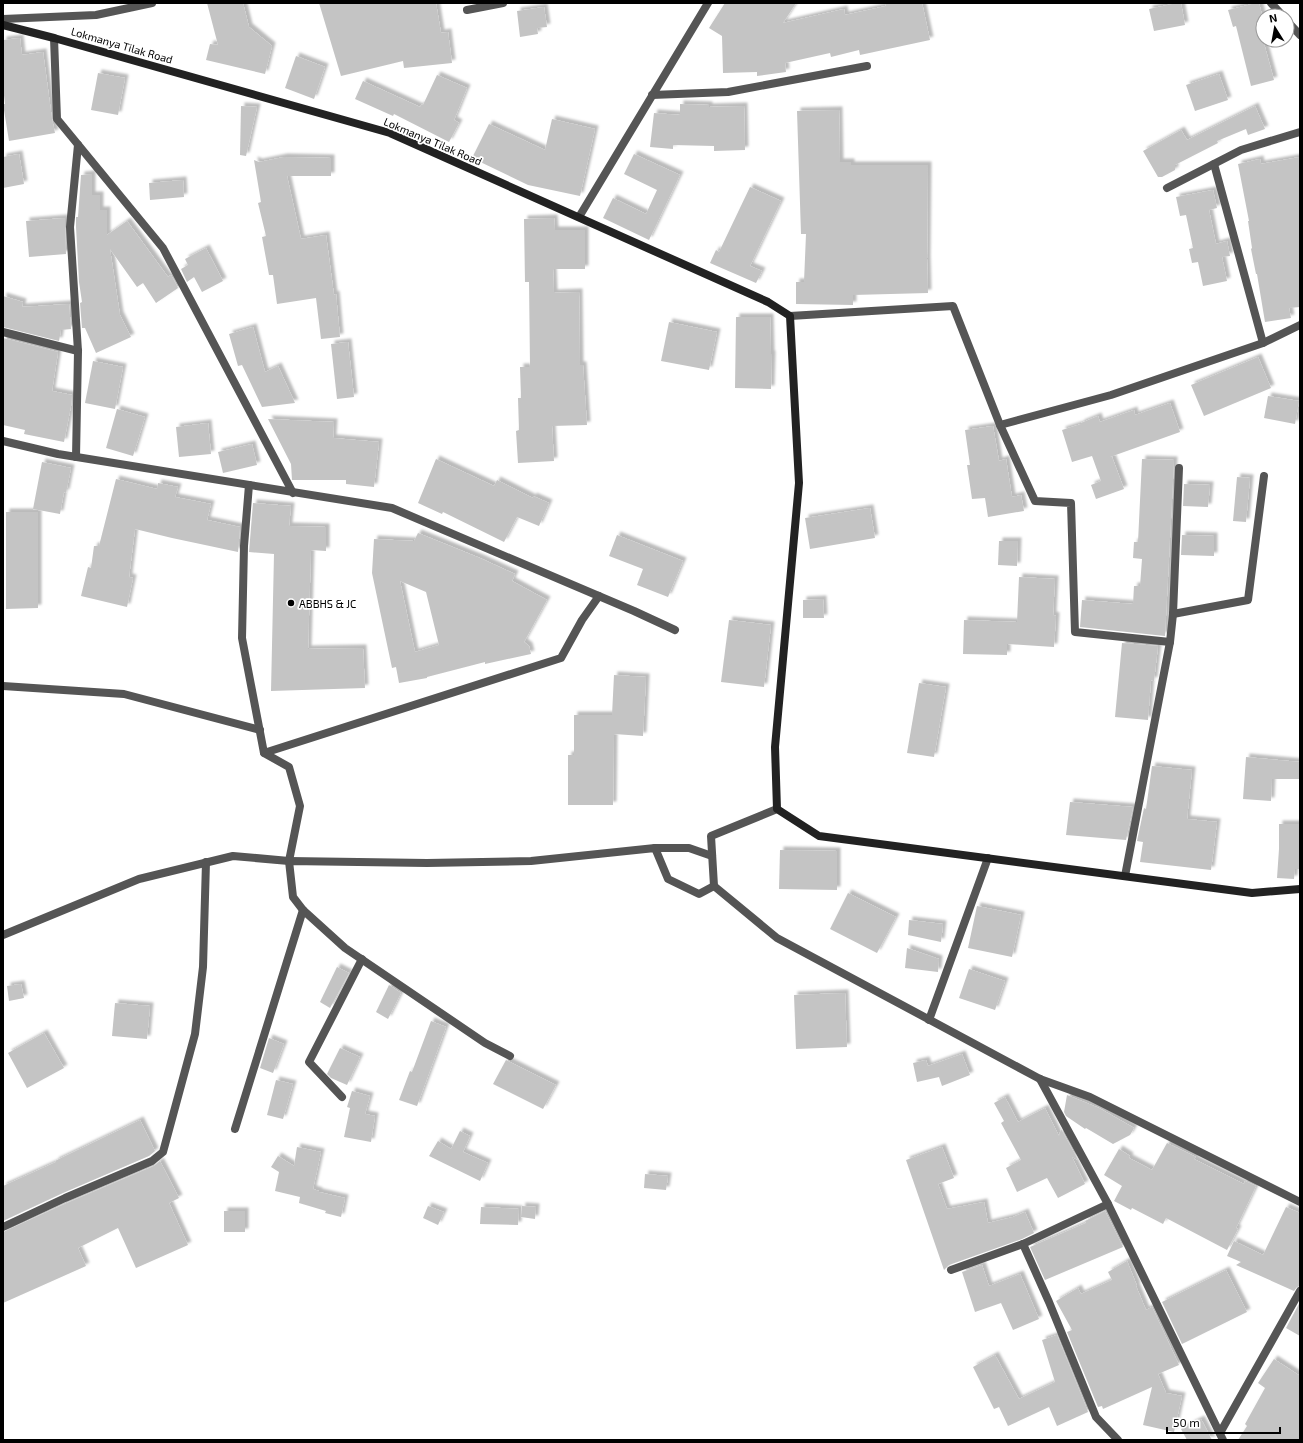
<svg xmlns="http://www.w3.org/2000/svg" width="1303" height="1443" font-family="'Exo 2',sans-serif">
  <style>
    .building { fill: #c4c4c4; fill-rule: evenodd; filter: url(#shadow) }
    .lines { fill: none; stroke-linecap: round; stroke-linejoin: round }
    .street { stroke: #555; stroke-width: 8 }
    .secondary { stroke: #222; stroke-width: 8 }
    .poi-dot { fill: #000; stroke: #fff; stroke-width: 1.5 }
    .labels { text-anchor: middle; dominant-baseline: central; stroke-width: 3.5; stroke-linejoin: round; paint-order: stroke }
    .street-label { font-size: 11px; fill: #000; stroke: #fff }
    .poi-label { font-size: 11px; fill: #000; stroke: #fff; text-anchor: start }
  </style>
  <defs>
    <filter id="shadow"><feDropShadow dx="3.5" dy="-3.5" stdDeviation="1" flood-color="#0004"/></filter>
  </defs>
  <rect width="100%" height="100%" fill="#fff"/>
  <g class="building">
    <path d="M207,3H243L249,27L272,46L265,74L206,60L210,44L218,45Z"/>
    <path d="M319,3H436L441,33L448,32L452,63L404,68L403,61L341,76Z"/>
    <path d="M725,3H796L783,23L844,9L845,15L886,6L885,3H922L930,40L860,55L859,50L831,57L830,53L785,63L786,72L757,76V72L723,73L722,36L709,28Z"/>
    <path d="M1177,3H1181L1185,25L1154,31L1149,9Z"/>
    <path d="M1256,3H1259L1263,19V40L1274,80L1251,86L1236,26L1233,27L1228,10Z"/>
    <path d="M544,7L547,27L537,28L538,34L520,37L517,11Z"/>
    <path d="M20,38L22,55L43,52L52,119L55,133L9,141L3,104H5L3,87V40Z"/>
    <path d="M296,56L325,67L314,99L285,88Z"/>
    <path d="M98,73L125,78L118,115L91,110Z"/>
    <path d="M1219,74L1228,100L1195,111L1186,85Z"/>
    <path d="M437,75L467,88L454,120L459,123L449,142L394,114L393,116L355,99L363,81L420,107L422,104L423,105Z"/>
    <path d="M680,104L709,105V107L744,106L745,150L714,151V146L673,145V149L650,147L654,113L680,115Z"/>
    <path d="M241,106L257,107L246,156L240,155Z"/>
    <path d="M1255,106L1265,129L1248,135L1246,129L1217,141L1218,143L1175,165V170L1162,177H1158L1143,151L1181,130L1187,140Z"/>
    <path d="M839,110L840,162H851V165H928L927,259L928,293L853,295V305L796,304V282H804L806,234H801L797,111Z"/>
    <path d="M552,119L595,129L580,196L528,185L472,158L489,124L545,150Z"/>
    <path d="M19,154L24,184L3,188V157Z"/>
    <path d="M634,154L680,175L649,240L603,218L613,198L646,214L657,190L624,174Z"/>
    <path d="M284,157L331,158V176H287L301,239L326,235L334,295L336,294L340,337L321,339L316,298L277,304L273,275H269L262,237L266,236L258,203L261,202L254,160L259,162Z"/>
    <path d="M1300,157V307L1289,308L1291,318L1265,322L1257,274H1256L1251,249L1252,248L1248,221H1249L1238,164L1260,159L1261,164Z"/>
    <path d="M92,174V195H100V210H107V235L127,221L168,277L171,275L178,288L156,303L143,283L137,287L110,249L120,315L131,337L96,353L85,328H82L80,303L82,302L79,282L76,227V217H78L81,175Z"/>
    <path d="M183,180L184,197L150,200L149,183Z"/>
    <path d="M750,187L781,201L750,266L762,271L756,283L710,263L716,250L719,252Z"/>
    <path d="M1213,190L1217,208L1209,210L1216,244L1227,241L1230,256L1222,257L1227,281L1203,286L1198,262L1192,263L1189,249L1193,248L1186,215L1180,216L1176,197Z"/>
    <path d="M65,218V227L66,254L29,257L26,221Z"/>
    <path d="M554,218L555,230H585V269H553L554,293L579,292L580,365H583L587,425L552,426L554,461L518,463L516,431L519,430L518,398H521L520,367H530L529,282H525L524,219Z"/>
    <path d="M206,248L223,281L202,292L194,277L187,282L181,269L188,265L185,259Z"/>
    <path d="M3,296L23,302L22,307L69,304L71,329L61,330L59,341L3,327Z"/>
    <path d="M736,317H770L771,354H772L771,389L735,388Z"/>
    <path d="M669,322L717,332L709,370L661,361Z"/>
    <path d="M253,327L265,372L278,366L295,403L262,407L242,365L238,366L229,334Z"/>
    <path d="M3,338L58,352L52,391L72,395L71,406L64,442L24,434L25,430L3,425Z"/>
    <path d="M348,342L354,397L337,399L331,344Z"/>
    <path d="M1258,357L1271,388L1204,416L1191,385Z"/>
    <path d="M93,361L123,367L115,409L85,403Z"/>
    <path d="M1268,396L1299,401L1295,424L1264,418Z"/>
    <path d="M1170,403L1180,432L1110,457H1112L1124,489L1096,499L1091,485L1101,481L1092,456L1072,462L1062,430L1081,424V423L1098,416L1100,422L1134,410L1135,415Z"/>
    <path d="M117,409L145,417L133,456L106,448Z"/>
    <path d="M268,419L334,422L333,438L379,442L374,487L346,484V480H292L291,464Z"/>
    <path d="M208,423L211,454L179,457L176,427Z"/>
    <path d="M993,426L999,461L1006,459L1012,497L1021,495L1024,511L988,517L985,498L972,499L967,465H970L965,430Z"/>
    <path d="M252,444L257,465L223,473L218,452Z"/>
    <path d="M436,459L494,486L497,480L533,498V496L549,503L539,526L517,517L504,542L443,512L442,514L418,503Z"/>
    <path d="M1142,459L1174,460L1165,636L1080,627L1082,600L1133,604L1134,586H1140L1142,559L1133,558L1134,542H1138Z"/>
    <path d="M42,462L71,468L66,493L64,492L60,514L33,509Z"/>
    <path d="M1237,477L1250,478L1246,522L1233,521Z"/>
    <path d="M116,479L157,489L158,483L178,487L175,497L211,504L207,520L240,527L238,552L172,538L135,529L129,577L133,578L127,607L81,596L88,567L91,568L94,546H99Z"/>
    <path d="M1184,484L1210,485L1208,507L1183,506Z"/>
    <path d="M253,503L291,506L289,526L326,527V551L311,550L308,649L363,648L365,688L271,691L274,554L249,552Z"/>
    <path d="M870,508L875,538L810,549L805,518Z"/>
    <path d="M6,512H38V608L6,609Z"/>
    <path d="M418,533L480,558L515,574L512,581L547,600L524,642L529,646L531,654L485,664V662L427,677V678L399,683L396,667L392,668L372,573L374,539L414,541ZM400,581L426,592L439,645L415,652Z"/>
    <path d="M617,535L683,561L668,597L637,585L643,569L609,556Z"/>
    <path d="M1182,535L1214,536V556L1181,555Z"/>
    <path d="M999,541H1018L1017,566L998,565Z"/>
    <path d="M1019,577L1055,579L1053,615L1056,616L1054,647L1007,644V655L963,654L964,620L1017,622Z"/>
    <path d="M823,599L824,618H803V600Z"/>
    <path d="M729,620L771,625L764,687L721,682Z"/>
    <path d="M1122,643L1158,646L1154,681L1151,680L1148,720L1115,717Z"/>
    <path d="M614,675L646,677L643,736L614,734L613,805H568V755H574V715H612Z"/>
    <path d="M919,683L946,687L934,757L907,753Z"/>
    <path d="M1246,757L1300,762V779H1272L1271,801L1243,799Z"/>
    <path d="M1152,766L1192,770L1187,819L1217,822L1211,870L1140,862L1143,842L1137,841L1144,808L1146,809Z"/>
    <path d="M1070,802L1133,807L1126,840L1066,835Z"/>
    <path d="M1279,824H1300V869H1295L1294,879L1277,878L1279,849Z"/>
    <path d="M780,850L837,851V890L779,889Z"/>
    <path d="M848,893L896,917L877,953L830,929Z"/>
    <path d="M977,906L1021,915L1012,957L968,948Z"/>
    <path d="M909,920L943,924L941,942L908,935Z"/>
    <path d="M907,948L939,959L938,972L905,968Z"/>
    <path d="M337,967L349,973L330,1008L320,1002Z"/>
    <path d="M969,969L1005,981L995,1010L959,998Z"/>
    <path d="M21,984L24,998L9,1001L7,986Z"/>
    <path d="M389,985L401,993L388,1019L376,1012Z"/>
    <path d="M845,993L847,1047L796,1049L794,995Z"/>
    <path d="M115,1003L150,1006L147,1039L112,1036Z"/>
    <path d="M431,1021L446,1027L417,1106L399,1100L410,1071L412,1072Z"/>
    <path d="M44,1033L64,1068L27,1088L8,1053Z"/>
    <path d="M269,1038L284,1044L273,1073L260,1068Z"/>
    <path d="M340,1048L360,1057L347,1085L331,1078L327,1074Z"/>
    <path d="M962,1054L970,1075L942,1086L939,1077L917,1082L913,1063L926,1060L928,1066Z"/>
    <path d="M506,1060L556,1085L543,1109L493,1084Z"/>
    <path d="M276,1080L293,1084L283,1119L267,1115Z"/>
    <path d="M352,1091L370,1096L365,1114L375,1116L371,1142L344,1137L350,1108L347,1107Z"/>
    <path d="M1067,1095L1099,1108L1134,1128L1130,1135L1113,1144L1086,1128L1085,1129L1066,1116L1064,1112Z"/>
    <path d="M1005,1097L1018,1122L1045,1108L1059,1136L1061,1129L1078,1160L1072,1157L1085,1184L1058,1198L1047,1178L1017,1192L1006,1168L1021,1160L1001,1123L1004,1121L994,1103Z"/>
    <path d="M140,1120L155,1151L149,1156L63,1193L3,1221V1186L56,1162L55,1161Z"/>
    <path d="M460,1131L470,1136L463,1152L488,1163L480,1181L429,1156L438,1141L451,1149Z"/>
    <path d="M1167,1143L1196,1157L1194,1159L1244,1184L1245,1181L1256,1186L1236,1228L1238,1229L1227,1250L1166,1218L1163,1224L1132,1208L1131,1210L1114,1201L1122,1186L1104,1175L1119,1149L1130,1156L1129,1158L1152,1170Z"/>
    <path d="M297,1147L321,1152L313,1189L319,1191V1192L345,1198L341,1217L325,1213L326,1211L299,1203L300,1197L275,1191L279,1172L271,1167L278,1156L294,1166Z"/>
    <path d="M942,1147L954,1178L938,1184L947,1209L984,1202L988,1223L1013,1217L1025,1212L1034,1233L1022,1239L949,1265L944,1270L906,1160Z"/>
    <path d="M160,1161L179,1198L169,1203L188,1245L136,1268L118,1228L78,1248L86,1266L3,1303V1232L67,1203L154,1166Z"/>
    <path d="M645,1174L668,1176L666,1190L644,1188Z"/>
    <path d="M428,1206L444,1212L438,1225L423,1218Z"/>
    <path d="M522,1206L536,1207L535,1219L521,1217Z"/>
    <path d="M481,1207L519,1209L518,1225L480,1224Z"/>
    <path d="M1286,1207L1300,1213V1286L1297,1287L1294,1291L1236,1265L1241,1262L1227,1256L1234,1241L1263,1255Z"/>
    <rect x="224" y="1211" width="21" height="21"/>
    <path d="M1105,1211L1123,1247L1045,1280L1030,1247L1086,1223L1085,1221Z"/>
    <path d="M1127,1261L1137,1286H1136L1146,1310L1152,1307L1179,1365L1158,1374L1166,1393L1182,1396L1174,1432L1143,1425L1152,1387L1103,1409L1102,1406L1098,1407L1067,1332L1072,1330L1056,1301L1078,1288L1081,1294L1112,1280L1108,1272Z"/>
    <path d="M982,1265L989,1286L1020,1274L1039,1319L1013,1330L1001,1303L975,1312L962,1272Z"/>
    <path d="M1226,1270L1247,1312L1182,1344L1162,1302Z"/>
    <path d="M1300,1302V1336L1286,1328Z"/>
    <path d="M1057,1335L1088,1412L1057,1426L1049,1407L1008,1426L999,1407L994,1409L973,1367L995,1355L1019,1399L1055,1382L1042,1340Z"/>
    <path d="M1274,1359L1300,1376V1440H1238L1247,1426L1245,1424L1265,1388L1258,1383Z"/>
    <path d="M1201,1419L1212,1440H1187L1181,1429Z"/>
  </g>
  <g class="lines">
    <g class="street">
      <path d="M1271,3L1283,16"/>
      <path d="M467,10L503,3"/>
      <path d="M3,19L96,15L152,3"/>
      <path d="M1287,21L1300,35"/>
      <path d="M54,38L57,119L163,248L293,493"/>
      <path d="M652,95L728,92L867,66"/>
      <path d="M1214,164L1263,343"/>
      <path d="M1167,188L1241,150L1300,132"/>
      <path d="M579,217L708,3"/>
      <path d="M790,316L953,306L1000,425L1035,501L1071,503L1075,632L1170,642"/>
      <path d="M3,332L78,351"/>
      <path d="M1000,425L1111,395L1263,343L1300,325"/>
      <path d="M3,441L58,454L392,508L634,611L675,630"/>
      <path d="M76,457L78,351L70,227L78,145"/>
      <path d="M1173,614L1248,600L1264,476"/>
      <path d="M3,686L124,694L260,730"/>
      <path d="M264,753L561,658L582,620L599,596"/>
      <path d="M777,809L711,836L714,886L777,938L1040,1079L1090,1097L1300,1202"/>
      <path d="M655,848H689L712,856"/>
      <path d="M1125,876L1170,642L1173,614L1179,468"/>
      <path d="M3,935L139,879L233,856L289,861L300,806L289,767L264,753L242,638L244,546L249,485"/>
      <path d="M929,1020L988,858"/>
      <path d="M510,1056L485,1043L345,948L303,910L293,897L289,861L427,863L531,861L655,848L668,879L699,894L714,886"/>
      <path d="M1040,1079L1108,1204L1223,1440"/>
      <path d="M342,1097L309,1062L362,959"/>
      <path d="M235,1129L303,910"/>
      <path d="M3,1227L65,1198L152,1161L163,1152L195,1034L203,967L206,862"/>
      <path d="M1023,1244L1049,1302L1096,1417L1118,1440"/>
      <path d="M951,1270L1023,1244L1108,1204"/>
      <path d="M1220,1433L1300,1291"/>
    </g>
    <path class="secondary" d="M3,25L54,38L390,133L768,302L790,316L799,483L775,747L777,809L819,836L1252,893L1300,889"/>
  </g>
  <circle class="poi-dot" cx="291" cy="603" r="4"/>
  <g class="labels">
    <g class="street-label">
      <text transform="translate(122 45) rotate(16)">Lokmanya Tilak Road</text>
      <text transform="translate(433 141) rotate(23)">Lokmanya Tilak Road</text>
    </g>
    <g class="poi-label">
      <text x="299" y="603">ABBHS &amp; JC</text>
    </g>
  </g>
  <rect width="1303" height="1443" fill="none" stroke="#000000" stroke-width="8"/>
  <g transform="translate(1275 28) rotate(349)"><circle r="19" fill="#ffffff" stroke="#999999"/>
  <path d="M0-3L7 15L0 10L-7 15Z" fill="#000000"/>
  <text y="-6" font-size="11" font-weight="bold" text-anchor="middle" fill="#000000">N</text>
  </g>
  <path d="M1167 1427v6h113v-6" fill="none" stroke="#000000" stroke-width="2"/>
  <text x="1173" y="1427" font-size="12" fill="#000000" stroke="#ffffff" stroke-width="3" paint-order="stroke">50 m</text>
</svg>
